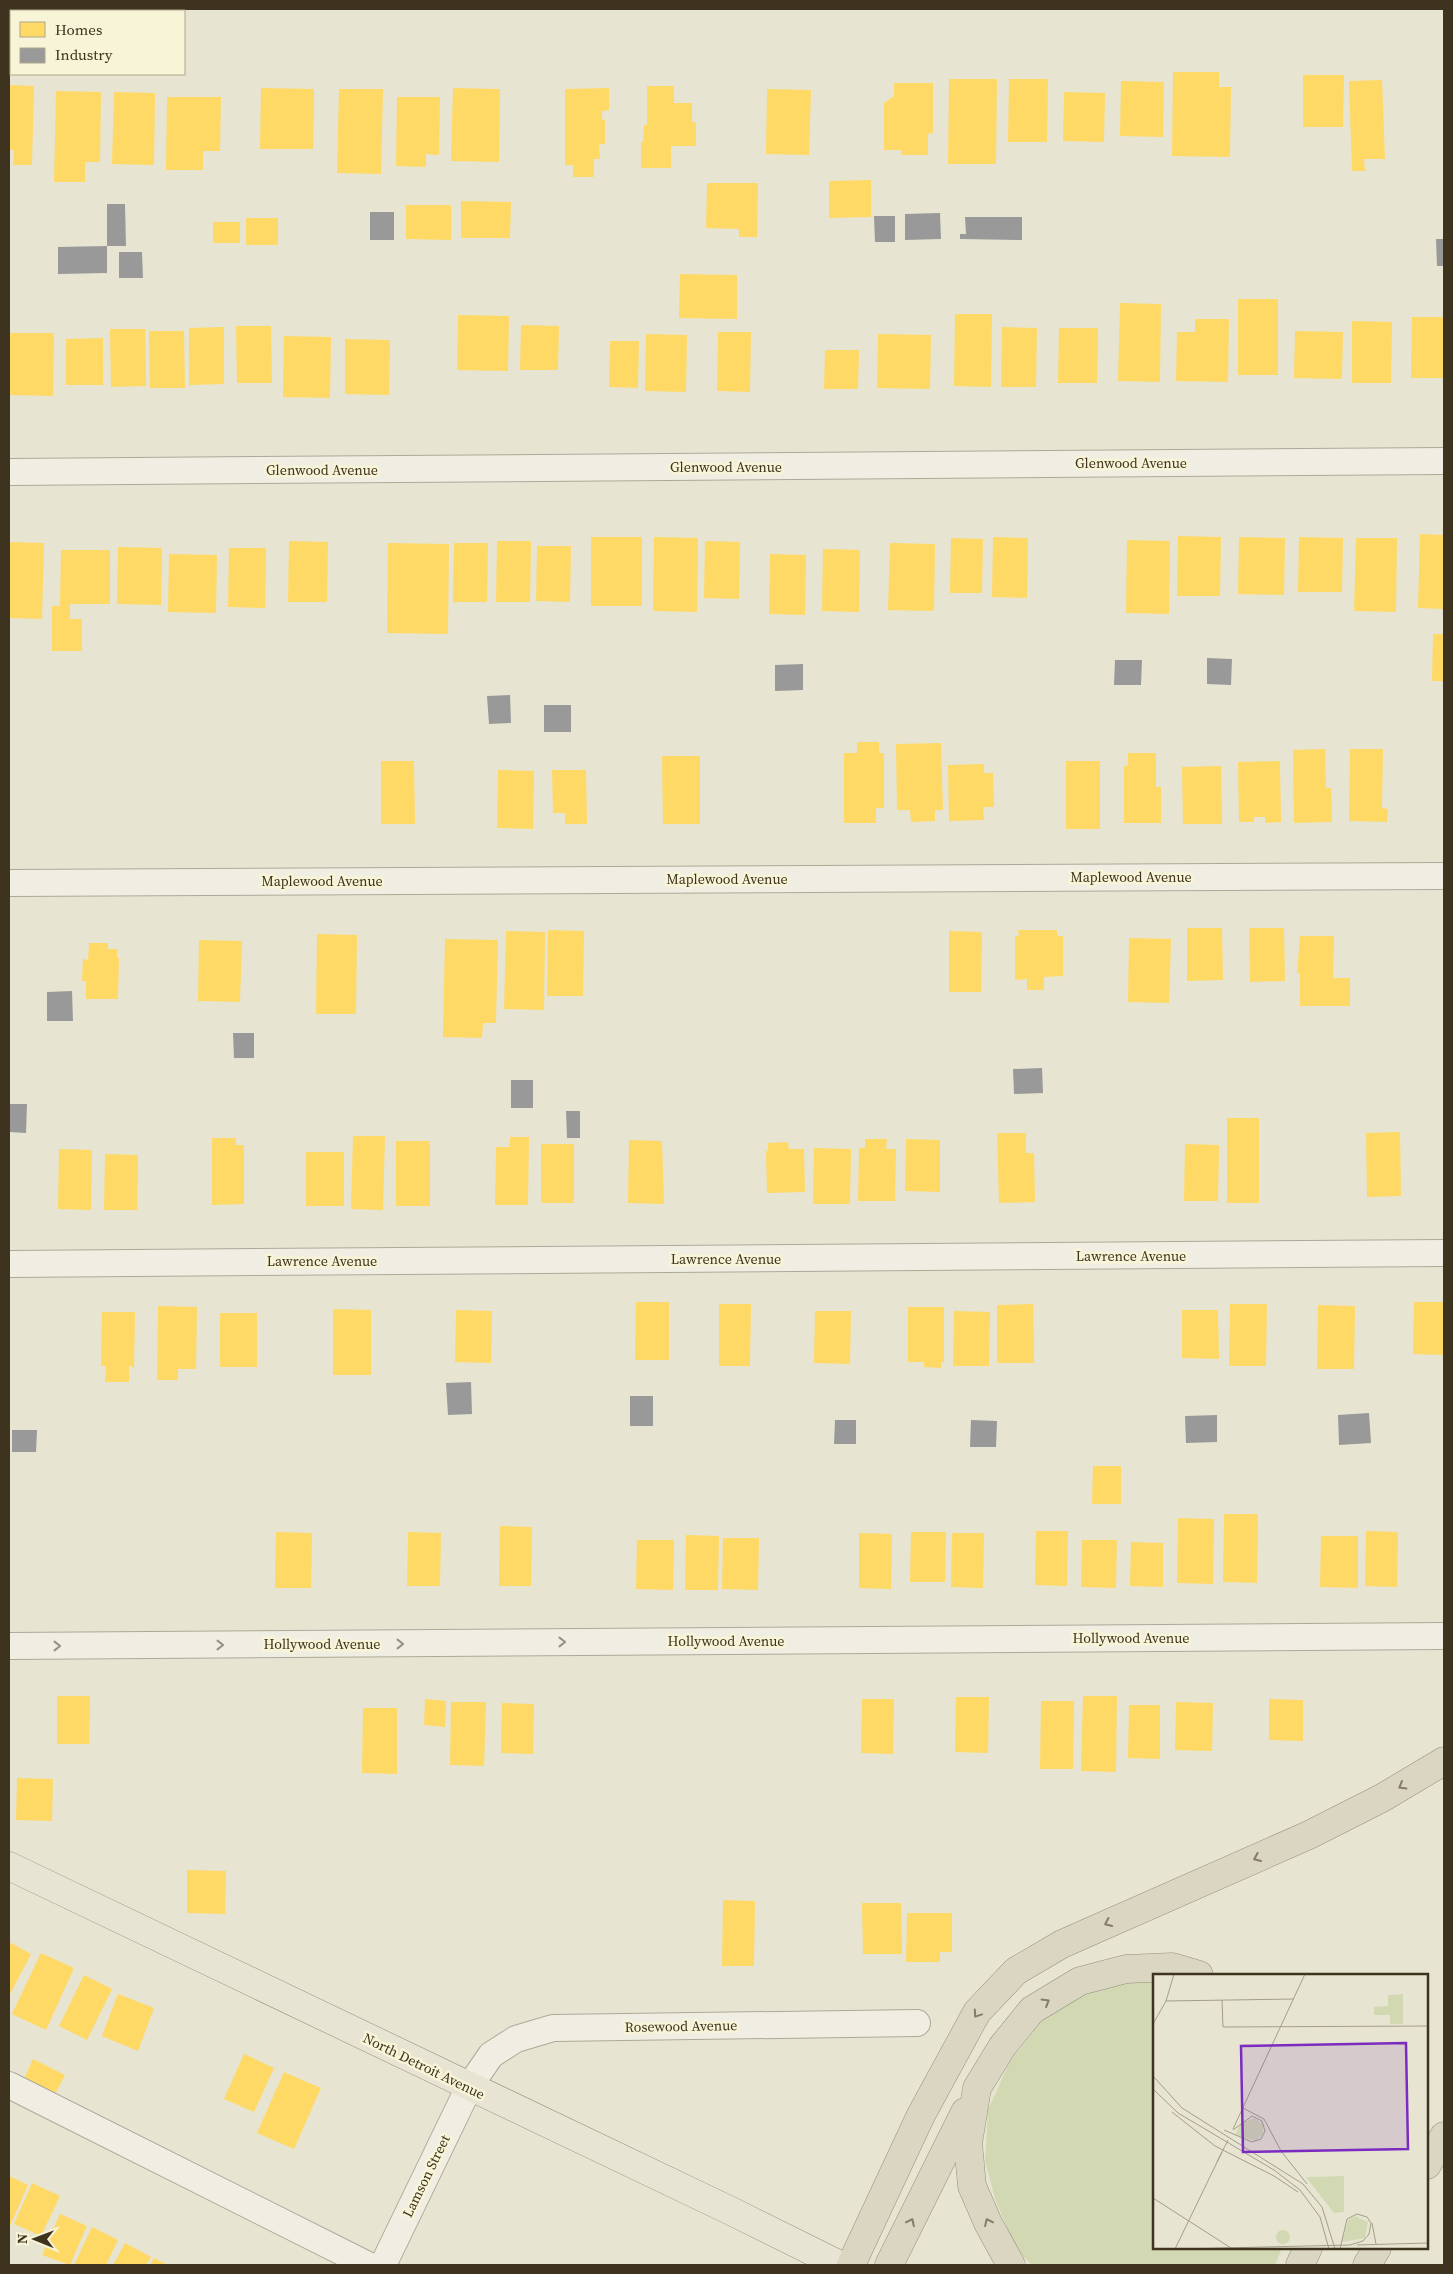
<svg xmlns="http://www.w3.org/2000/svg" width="1453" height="2274" font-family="'Source Serif 4',serif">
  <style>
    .green { fill: #d2d9b2 }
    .homes { fill: #ffd966 }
    .industry { fill: #999 }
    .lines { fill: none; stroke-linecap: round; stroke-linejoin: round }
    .minor-casing { stroke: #ada999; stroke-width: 28 }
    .major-casing { stroke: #928f80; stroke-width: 29 }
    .highway-casing { stroke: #928f80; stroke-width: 29 }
    .minor { stroke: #f0eee2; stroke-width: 26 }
    .major { stroke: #e7e4d4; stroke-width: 28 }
    .highway { stroke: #dbd6c1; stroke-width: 28 }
    .oneway { stroke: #979080 }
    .oneway2 { stroke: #857c68 }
    .labels { text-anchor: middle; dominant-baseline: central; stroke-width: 5; stroke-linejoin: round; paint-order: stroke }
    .street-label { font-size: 14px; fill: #3e331f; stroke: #f8f4d7 }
    .inset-road { fill: none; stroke: #a39e8a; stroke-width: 1 }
    .view { fill: #7b2cbf; fill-opacity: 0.15; stroke: #7b2cbf; stroke-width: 2.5 }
    .inset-edge { fill: none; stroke: #3e331f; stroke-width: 2.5 }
  </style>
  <rect width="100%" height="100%" fill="#e7e5d1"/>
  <path class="green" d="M1154,1981V2248H1284H1282L1275,2265H1032L1017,2250L996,2202L985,2161L988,2110L1009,2063L1043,2020L1079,1995L1119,1983Z"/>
  <g class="homes">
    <path d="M1173,72H1219V87H1231L1230,157L1172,156Z"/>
    <path d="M1303,75H1344L1343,127H1303Z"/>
    <path d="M949,79H997L996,164H948Z"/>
    <path d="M1009,79H1048L1047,142H1008Z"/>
    <path d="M1382,80L1385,159H1364L1365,171H1352L1349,81Z"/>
    <path d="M1121,81L1164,82L1163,137L1120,136Z"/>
    <path d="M894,83H933V133L928,134V155H901V150H884V103L894,96Z"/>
    <path d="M9,85L34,86L32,165H13L14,150H9Z"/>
    <path d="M647,86H674V103H692V122H696V146H671V168H641V142H643L644,125H647Z"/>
    <path d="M261,88L314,89L313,149H260Z"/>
    <path d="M453,88L500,89L499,162L451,161Z"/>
    <path d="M609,88V110L602,111V119L605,120V144H599L600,159H594V177H573V165H565V89Z"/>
    <path d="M339,89H383L381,174L337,173Z"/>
    <path d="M767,89L811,90L809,155L766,154Z"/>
    <path d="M56,91L101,92L100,162H85V182H54Z"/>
    <path d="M114,92L155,93L154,165L112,164Z"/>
    <path d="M1064,92L1105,93L1104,142L1063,141Z"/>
    <path d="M167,97H221L220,151H203V170H166Z"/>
    <path d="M397,97H440L439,155L426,154V167L396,166Z"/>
    <path d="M871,180V217L829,218V181Z"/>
    <path d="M707,183H758L757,237H739V229L706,228Z"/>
    <path d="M461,201L511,202L510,238H461Z"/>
    <path d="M406,205H451V240L406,239Z"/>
    <rect x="246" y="218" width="32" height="27"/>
    <rect x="213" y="222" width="27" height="21"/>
    <path d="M680,274L737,275V319L679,318Z"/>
    <rect x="1238" y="299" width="40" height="76"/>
    <path d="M1120,303L1161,304L1160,382L1118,381Z"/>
    <path d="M955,314H992L991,387L954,386Z"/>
    <path d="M458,315L509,316L508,371L457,370Z"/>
    <path d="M1412,317H1444V378H1411Z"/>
    <path d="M1195,319H1229L1228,382L1176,381L1177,332H1195Z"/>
    <path d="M1352,321L1392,322L1391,383H1352Z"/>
    <path d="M521,325L559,326L558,370H520Z"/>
    <path d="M236,326H271L272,383H237Z"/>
    <path d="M224,327V384L189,385V328Z"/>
    <path d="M1002,327L1037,328L1036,387H1001Z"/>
    <path d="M1059,328H1098L1097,383H1058Z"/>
    <path d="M110,329H145L146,386L111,387Z"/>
    <path d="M149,331H184L185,388H150Z"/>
    <path d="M1295,331L1343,332L1342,379L1294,378Z"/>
    <path d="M718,332H751L750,392L717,391Z"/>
    <path d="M9,333H54L53,396L9,395Z"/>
    <path d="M646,334L687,335L686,392L645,391Z"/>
    <path d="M878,334L931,335L930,389L877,388Z"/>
    <path d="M284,336L331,337L330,398L283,397Z"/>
    <path d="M103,338V385H66V339Z"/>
    <path d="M345,339L390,340L389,395L345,394Z"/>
    <path d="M610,341H639L638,388L609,387Z"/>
    <path d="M825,350H859L858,389H824Z"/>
    <path d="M1420,534L1444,535V609L1418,608Z"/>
    <path d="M1178,536L1221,537L1220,596H1177Z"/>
    <rect x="591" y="537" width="51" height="69"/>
    <path d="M654,537L698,538L697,612L653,611Z"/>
    <path d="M993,537L1028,538L1027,598L992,597Z"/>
    <path d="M1239,537L1285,538L1284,595L1238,594Z"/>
    <path d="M1299,537L1343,538L1342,592H1298Z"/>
    <path d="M951,538L983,539L982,593H950Z"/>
    <path d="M1356,538H1397L1396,612L1354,611Z"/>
    <path d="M1127,540L1170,541L1169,614L1126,613Z"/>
    <path d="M289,541L328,542L327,602H288Z"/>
    <path d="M497,541H531L530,602H496Z"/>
    <path d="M705,541L740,542L739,599L704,598Z"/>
    <path d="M9,542L44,543L42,619L9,618Z"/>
    <path d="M388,543L449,544L448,634L387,633Z"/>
    <path d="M454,543H488L487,602H453Z"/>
    <path d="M890,543L935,544L934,611L888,610Z"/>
    <path d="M537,546H571L570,602L536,601Z"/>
    <path d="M118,547L162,548L161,605L117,604Z"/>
    <path d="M229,548H266L265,608L228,607Z"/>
    <path d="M823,549L860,550L859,612L822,611Z"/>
    <path d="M61,550H110V604H70V619H82V651H52V606H60Z"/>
    <path d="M169,554L217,555L216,613L168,612Z"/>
    <path d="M770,554L806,555L805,615L769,614Z"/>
    <path d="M1433,634H1444V681H1432Z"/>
    <path d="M857,742H879V753H884V808H876V823H844V753H857Z"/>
    <path d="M941,743L943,810H935V821L911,822L910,810H897L896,744Z"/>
    <path d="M1325,749L1326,788H1331L1332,822L1294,823L1293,750Z"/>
    <path d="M1350,749H1383L1382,808L1388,809L1387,822L1349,821Z"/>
    <path d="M1128,753H1156V787H1161V823H1124V766H1128Z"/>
    <path d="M662,756H700V824H663Z"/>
    <path d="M381,761H414L415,824H381Z"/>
    <rect x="1066" y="761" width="34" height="68"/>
    <path d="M1280,761L1281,822L1265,823V817H1254V822H1239L1238,762Z"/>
    <path d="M984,764V773H993L994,807H983L984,820L949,821L948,765Z"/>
    <path d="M1221,766L1222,824H1183L1182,767Z"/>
    <path d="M498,770L534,771L533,829L497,828Z"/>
    <path d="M552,770H586L587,824H565V813H553Z"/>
    <path d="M1187,928H1222L1223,980L1187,981Z"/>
    <path d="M1249,928H1284L1285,981L1250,982Z"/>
    <path d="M548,930L584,931L583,996H547Z"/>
    <path d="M1018,930H1057V936H1063V976L1044,977V990H1027V979L1015,980V936H1019Z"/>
    <path d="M506,931L545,932L544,1010L504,1009Z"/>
    <path d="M949,931L982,932L981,992H949Z"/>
    <path d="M317,934L357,935L356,1014H316Z"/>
    <path d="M1300,936H1334L1333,978H1350V1006H1300V973H1297Z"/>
    <path d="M1129,938L1171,939L1169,1003L1128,1002Z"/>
    <path d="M445,939L498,940L496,1023H483L482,1038L443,1037Z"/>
    <path d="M199,940L242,941L240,1002L198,1001Z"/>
    <path d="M89,943H108V949H117V958H119L118,999H86V981H82L83,959L88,960Z"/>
    <rect x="1227" y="1118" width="32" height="85"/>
    <path d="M1400,1132L1401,1196L1367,1197L1366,1133Z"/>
    <path d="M997,1133H1026V1153H1034L1035,1202L999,1203Z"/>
    <path d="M353,1136H385L383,1210L351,1209Z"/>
    <path d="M510,1137H529L528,1205H495L496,1147H510Z"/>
    <path d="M212,1138H236V1145H244V1204L212,1205Z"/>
    <path d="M865,1139H887L886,1149H896L895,1201H858L859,1148H865Z"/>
    <path d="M906,1139L940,1140V1192L905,1191Z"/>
    <path d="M629,1140L662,1141L664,1204L628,1203Z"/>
    <rect x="396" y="1141" width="34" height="65"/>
    <path d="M788,1142L789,1149H804L805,1192L767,1193L766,1151H768V1143Z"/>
    <rect x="541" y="1144" width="33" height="59"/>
    <path d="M1185,1144L1219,1145L1218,1201H1184Z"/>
    <path d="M814,1148L851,1149L850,1204H813Z"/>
    <path d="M59,1149L92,1150L91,1210L58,1209Z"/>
    <rect x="306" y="1152" width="38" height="54"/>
    <path d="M105,1154L138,1155L137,1210H104Z"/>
    <path d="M636,1302H669V1360H635Z"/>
    <path d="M1414,1302H1444V1355L1413,1354Z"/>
    <path d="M719,1304H751L750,1366H719Z"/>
    <path d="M1033,1304L1034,1363H997V1305Z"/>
    <path d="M1230,1304H1267L1266,1366H1229Z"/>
    <path d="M1318,1305L1355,1306L1354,1369H1317Z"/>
    <path d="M158,1306L197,1307L196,1369H178V1380H157Z"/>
    <path d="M908,1307H944V1362H941V1368L924,1367V1362H908Z"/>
    <path d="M333,1309L371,1310V1375H333Z"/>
    <path d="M456,1310L492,1311L491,1363L455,1362Z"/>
    <path d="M1182,1310H1218L1219,1359L1182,1358Z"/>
    <path d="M815,1311H851L850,1364L814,1363Z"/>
    <path d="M954,1311L990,1312L989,1366H953Z"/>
    <path d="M102,1312H135L134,1368L129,1365V1382H105L106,1366H101Z"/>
    <rect x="220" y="1313" width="37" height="54"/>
    <path d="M1093,1466H1121V1504H1092Z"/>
    <path d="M1224,1514H1258L1257,1583L1223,1582Z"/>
    <path d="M1178,1518L1214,1519L1213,1584L1177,1583Z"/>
    <path d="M500,1526L532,1527L531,1586H499Z"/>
    <path d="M1036,1531H1068L1067,1586L1035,1585Z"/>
    <path d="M1366,1531L1398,1532L1397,1587L1365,1586Z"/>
    <path d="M276,1532L312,1533L311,1588H275Z"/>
    <path d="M408,1532L441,1533L440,1586H407Z"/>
    <path d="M911,1532H946L945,1582H910Z"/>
    <path d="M859,1533L892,1534L891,1589L859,1588Z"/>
    <path d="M952,1533H984L983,1588L951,1587Z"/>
    <path d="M686,1535L719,1536L718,1590H685Z"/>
    <path d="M1321,1536H1358V1588L1320,1587Z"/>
    <path d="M723,1538H759L758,1590L722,1589Z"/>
    <path d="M637,1540H674L673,1590L636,1589Z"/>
    <path d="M1082,1540H1117L1116,1588L1081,1587Z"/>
    <path d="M1131,1542L1163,1543V1587L1130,1586Z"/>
    <path d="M57,1696H90L89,1744H57Z"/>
    <path d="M1083,1696H1117L1116,1772L1081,1771Z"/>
    <path d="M956,1697H989L988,1753L955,1752Z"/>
    <path d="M425,1699L446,1701L445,1727L424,1725Z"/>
    <path d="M862,1699H894L893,1754L861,1753Z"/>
    <path d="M1269,1699L1303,1700V1741L1269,1740Z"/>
    <path d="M1041,1701H1074L1073,1769H1040Z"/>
    <path d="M451,1702H486L484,1766L450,1765Z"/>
    <path d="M1176,1702L1213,1703L1212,1751L1175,1750Z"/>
    <path d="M502,1703L534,1704L533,1754L501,1753Z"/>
    <path d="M1129,1705H1160V1759L1128,1758Z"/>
    <path d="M363,1708H397V1774L362,1773Z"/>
    <path d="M17,1778L53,1779L52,1821L16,1820Z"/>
    <path d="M187,1870L226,1871L225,1914L187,1913Z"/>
    <path d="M723,1900L755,1901L754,1966H722Z"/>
    <path d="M862,1903H901L902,1954H863Z"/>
    <path d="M907,1913H952V1952H940V1962H906Z"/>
    <path d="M9,1942L31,1954L9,1996Z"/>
    <path d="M41,1953L74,1968L46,2030L12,2014Z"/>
    <path d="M84,1975L112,1989L87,2040L59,2026Z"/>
    <path d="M118,1994L154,2008L138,2051L102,2036Z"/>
    <path d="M244,2054L274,2068L254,2112L224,2099Z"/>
    <path d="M33,2059L65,2075L54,2096L23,2081Z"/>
    <path d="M284,2072L321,2088L294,2149L257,2133Z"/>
    <path d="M9,2176L28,2185L9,2228Z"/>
    <path d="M32,2183L60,2196L41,2236L14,2224Z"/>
    <path d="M60,2214L87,2226L70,2265L42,2255Z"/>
    <path d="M92,2227L118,2240L106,2265H74Z"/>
    <path d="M125,2243L151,2257L146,2265H113Z"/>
    <path d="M154,2258L168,2265H150Z"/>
  </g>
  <g class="industry">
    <path d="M107,204H125L126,246H107Z"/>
    <rect x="370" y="212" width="24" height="28"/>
    <path d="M940,213L941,239L905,240V214Z"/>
    <path d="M874,216H895V242H875Z"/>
    <path d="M965,217H1022V240L960,239V234H966Z"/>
    <path d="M1436,239H1444V266H1437Z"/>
    <path d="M107,246V273L58,274V247Z"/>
    <path d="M119,252H142L143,278H119Z"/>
    <path d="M1207,658L1232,659L1231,685L1207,684Z"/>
    <path d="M1115,660H1142L1141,685H1114Z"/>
    <path d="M803,664V690L775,691V665Z"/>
    <path d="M510,695L511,723L489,724L487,696Z"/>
    <rect x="544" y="705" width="27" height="27"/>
    <path d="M72,991L73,1021H47V992Z"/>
    <path d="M233,1033H254V1058H234Z"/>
    <path d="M1042,1068L1043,1093L1014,1094L1013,1069Z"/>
    <rect x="511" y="1080" width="22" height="28"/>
    <path d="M9,1104H27L26,1133L9,1132Z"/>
    <path d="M566,1111H580V1138H567Z"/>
    <path d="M471,1382L472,1414L448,1415L446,1383Z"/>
    <rect x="630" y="1396" width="23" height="30"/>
    <path d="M1369,1413L1371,1443L1339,1445L1338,1415Z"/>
    <path d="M1217,1415V1442L1186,1443L1185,1416Z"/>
    <path d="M835,1420H856V1444H834Z"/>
    <path d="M971,1420L997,1421L996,1447H970Z"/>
    <path d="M12,1430H37L36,1452H12Z"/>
  </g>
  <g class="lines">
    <defs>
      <g id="minor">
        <path d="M9,472L1444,461"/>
        <path d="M9,883L1444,876"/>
        <path d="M9,1264L1444,1253"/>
        <path d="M9,1646L1444,1636"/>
        <path d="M9,2085L368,2265"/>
        <path d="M383,2265L469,2087L491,2055L516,2039L553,2028L917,2023"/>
      </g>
      <path id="major" d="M9,1866L731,2211L840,2265"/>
      <g id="highway">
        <path d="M1427,2165L1444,2136"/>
        <path d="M851,2265L921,2115L977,2012L1016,1971L1062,1944L1309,1835L1382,1798L1444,1761"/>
        <path d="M889,2265L965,2112"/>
        <path d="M1011,2265L988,2223L972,2186L968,2143L977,2088L1002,2047L1032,2010L1080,1981L1126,1969L1172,1967L1199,1975"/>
        <path d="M1300,2265L1308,2248"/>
        <path d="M1367,2265L1377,2248"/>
      </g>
    </defs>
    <use href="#minor" class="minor-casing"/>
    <use href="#major" class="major-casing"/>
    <use href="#highway" class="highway-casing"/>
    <use href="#minor" class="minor"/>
    <use href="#major" class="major"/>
    <use href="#highway" class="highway"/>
  </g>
  <defs><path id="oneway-chevron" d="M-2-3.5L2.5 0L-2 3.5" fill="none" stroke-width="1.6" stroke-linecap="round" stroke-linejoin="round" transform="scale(1.25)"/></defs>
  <g class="oneway">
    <use href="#oneway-chevron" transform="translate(562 1642)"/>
    <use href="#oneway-chevron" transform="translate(400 1644)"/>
    <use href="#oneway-chevron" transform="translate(220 1645)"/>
    <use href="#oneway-chevron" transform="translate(57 1646)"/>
  </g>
  <g class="oneway2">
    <use href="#oneway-chevron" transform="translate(1402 1786) rotate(150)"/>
    <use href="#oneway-chevron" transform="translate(1257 1858) rotate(157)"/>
    <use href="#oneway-chevron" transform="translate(1108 1923) rotate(155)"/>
    <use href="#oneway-chevron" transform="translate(1046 2002) rotate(-31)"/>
    <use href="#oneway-chevron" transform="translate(977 2014) rotate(124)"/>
    <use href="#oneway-chevron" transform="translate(911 2222) rotate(-64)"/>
    <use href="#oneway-chevron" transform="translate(988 2222) rotate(-115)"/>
  </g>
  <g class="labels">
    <g class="street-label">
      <text x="1131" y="463">Glenwood Avenue</text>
      <text x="726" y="467">Glenwood Avenue</text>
      <text x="322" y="470">Glenwood Avenue</text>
      <text x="1131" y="877">Maplewood Avenue</text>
      <text x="727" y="879">Maplewood Avenue</text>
      <text x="322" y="881">Maplewood Avenue</text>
      <text x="1131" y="1256">Lawrence Avenue</text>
      <text x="726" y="1259">Lawrence Avenue</text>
      <text x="322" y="1261">Lawrence Avenue</text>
      <text x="1131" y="1638">Hollywood Avenue</text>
      <text x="726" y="1641">Hollywood Avenue</text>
      <text x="322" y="1644">Hollywood Avenue</text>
      <text transform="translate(681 2026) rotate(-1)">Rosewood Avenue</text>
      <text transform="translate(424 2066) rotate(26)">North Detroit Avenue</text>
      <text transform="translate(426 2176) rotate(-64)">Lamson Street</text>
    </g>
  </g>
  <g transform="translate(1153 1974)">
    <rect width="275" height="275" fill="#e7e5d1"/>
    <path d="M250,20V50H237V41H221V33L235,32V21ZM101,144L110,150V160L103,167L82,161L88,149ZM191,202V238L181,239L153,203ZM202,242L215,248L212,264L189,268L195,246ZM123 263a7 7 0 1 1 14 0a7 7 0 1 1-14 0Z" fill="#d2d9b2"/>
    <path class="inset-road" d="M69,26L70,53L275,52M13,27L141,25M0,50L13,27L21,0M0,102L29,134L150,210L169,233L182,275M0,115L25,139L121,196L147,216L167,243L176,275M90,134L111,145L128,177L154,210M19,138L62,172L121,202L145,218M80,155L152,0M71,156L99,168L108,165L112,157L109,147L99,142L80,156M64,188L75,166M0,224L78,274M219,249L223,270M204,271L275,269M22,275L69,178M27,275L197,271M187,275L194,245L204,240L214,243L218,249L216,260L210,267L197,271"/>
    <path class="view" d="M253,69L255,175L90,178L88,72Z"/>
    <rect width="275" height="275" class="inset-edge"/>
  </g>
  <rect width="1453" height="2274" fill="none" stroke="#3e331f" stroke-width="20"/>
  <rect x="10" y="10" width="175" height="65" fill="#f8f4d7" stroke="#aea78d"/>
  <rect x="20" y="22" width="25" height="15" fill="#ffd966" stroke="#aea78d"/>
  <text x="55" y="35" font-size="15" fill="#3e331f">Homes</text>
  <rect x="20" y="48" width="25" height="15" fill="#999999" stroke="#aea78d"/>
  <text x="55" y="60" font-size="15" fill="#3e331f">Industry</text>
  <g transform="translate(35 2239) rotate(271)" stroke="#f8f4d7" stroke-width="4" paint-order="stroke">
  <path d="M0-4L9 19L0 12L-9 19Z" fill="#3e331f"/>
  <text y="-8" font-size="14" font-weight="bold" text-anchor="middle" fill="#3e331f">N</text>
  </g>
</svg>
